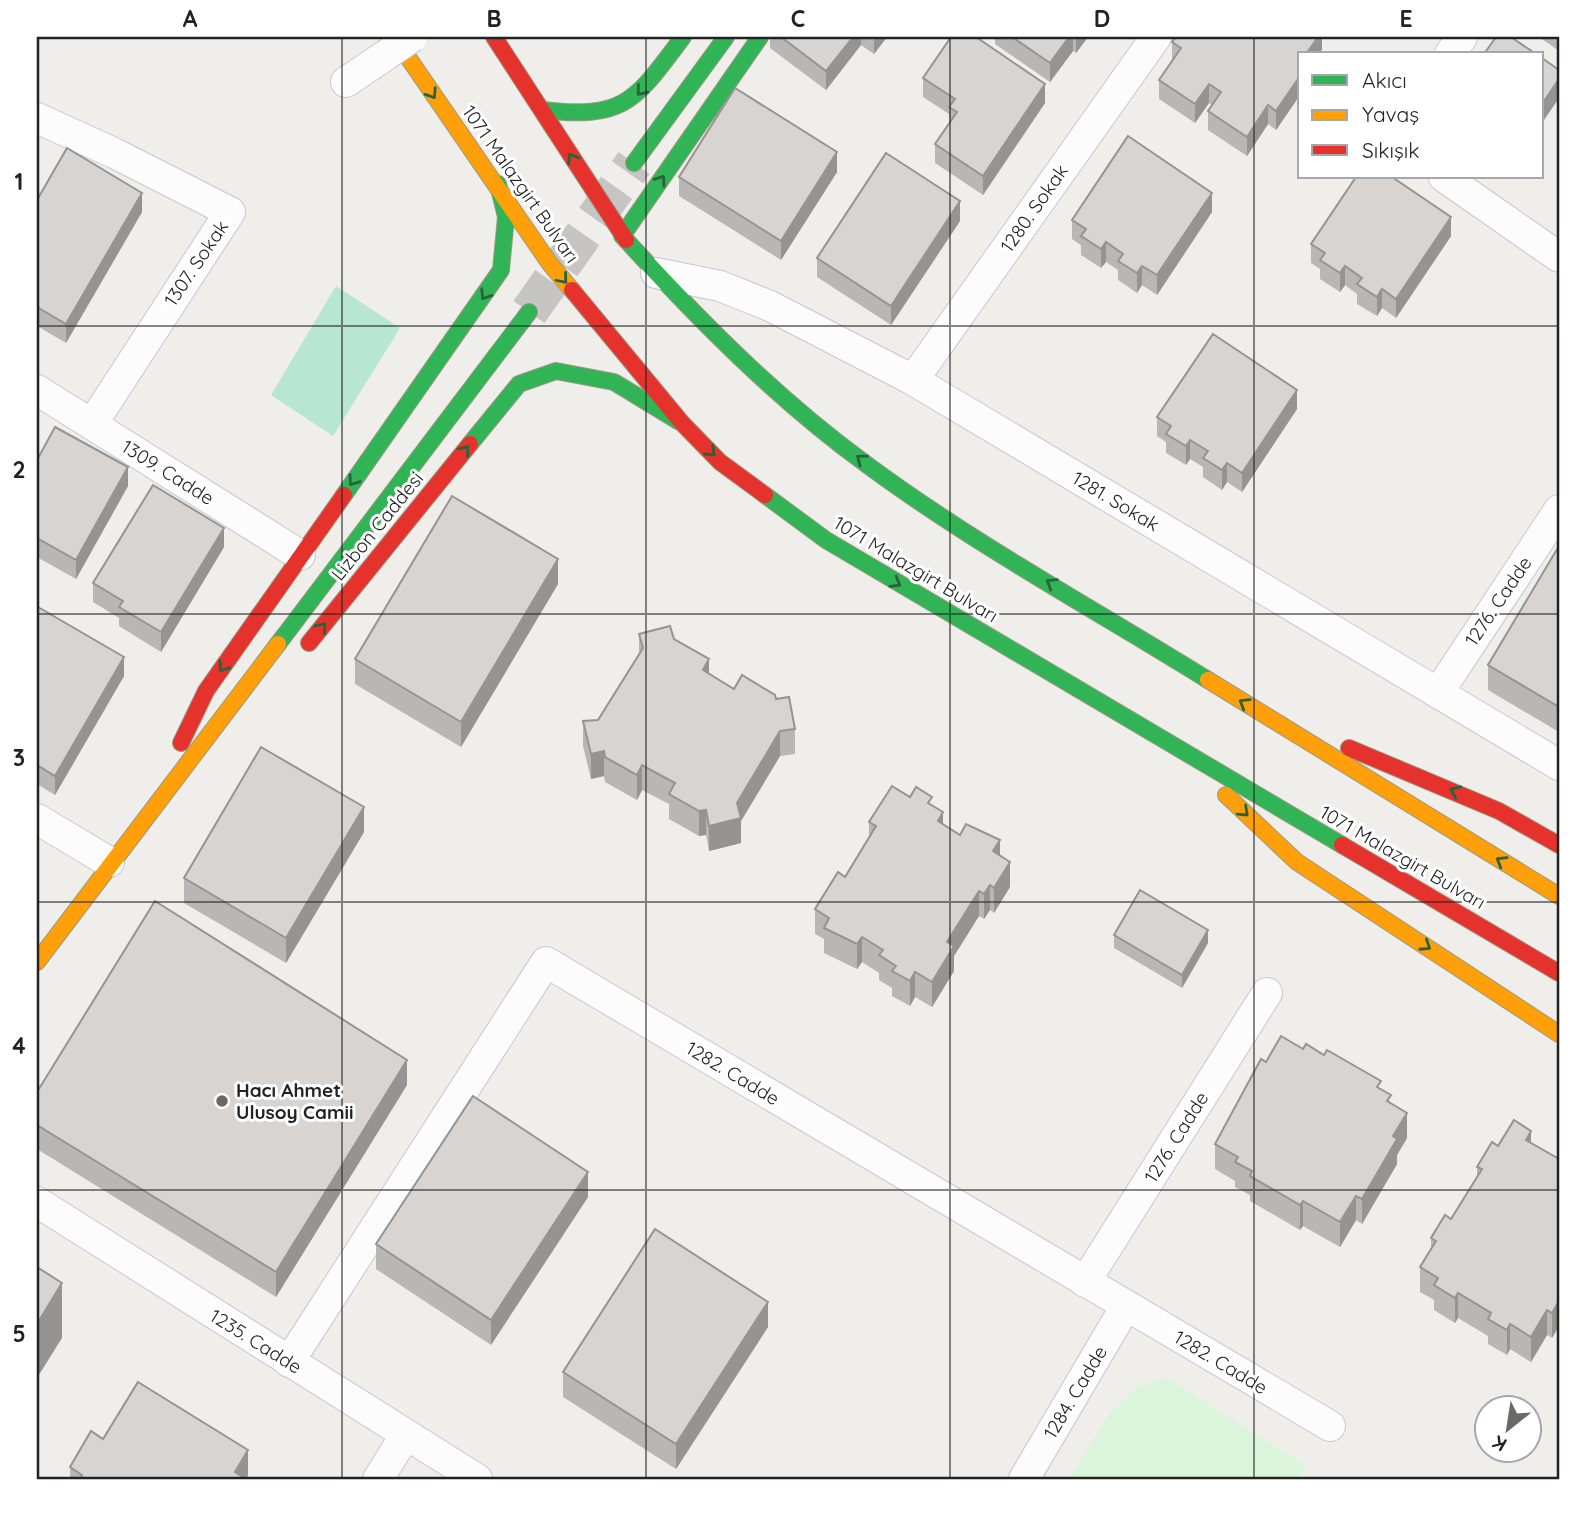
<svg xmlns="http://www.w3.org/2000/svg" width="1596" height="1516" font-family="Quicksand,sans-serif">
  <style>
    .park { fill: #daf5da }
    .pitch { fill: #b7e6d2 }
    .lines { fill: none; stroke-linecap: round; stroke-linejoin: round }
    .secondary-tunnel { stroke: #c7c5c3; stroke-width: 38; stroke-dasharray: 38 19; stroke-linecap: butt }
    .street-casing { stroke: #c9c8c7; stroke-width: 32 }
    .fast-casing { stroke: #999a82; stroke-width: 18 }
    .slow-casing { stroke: #999a82; stroke-width: 18 }
    .jam-casing { stroke: #999a82; stroke-width: 18 }
    .street { stroke: #fdfcfc; stroke-width: 30 }
    .fast { stroke: #30b455; stroke-width: 16 }
    .slow { stroke: #ff9f0a; stroke-width: 16 }
    .jam { stroke: #e5322d; stroke-width: 16 }
    .street-bridge-casing { stroke: #c9c8c7; stroke-width: 32; stroke-linecap: butt }
    .street-bridge { stroke: #fdfcfc; stroke-width: 30 }
    .wall { fill: #b9b6b5 }
    .shaded-wall { fill: #969493 }
    .building { fill: #d7d4d2; stroke: #969493; stroke-width: 2 }
    .oneway { stroke: #286439 }
    .grid { fill: none; stroke: #222; stroke-width: 2; stroke-opacity: 0.55 }
    .poi-dot { fill: #6a6968; stroke: #fff; stroke-width: 2.5 }
    .labels { text-anchor: middle; dominant-baseline: central; stroke-width: 6; stroke-linejoin: round; paint-order: stroke }
    .street-label { font-size: 19px; fill: #222; stroke: #fff }
    .poi-label { font-size: 19px; font-weight: bold; fill: #222; stroke: #fff; text-anchor: start }
    .neatline { fill: none; stroke: #222; stroke-width: 2.5 }
    .grid-label { font-size: 23px; text-anchor: middle; font-weight: bold; fill: #222 }
  </style>
  <rect width="100%" height="100%" fill="#f0eeeb"/>
  <path class="park" d="M1167,1378L1306,1466L1299,1479H1069L1109,1414L1138,1386Z"/>
  <path class="pitch" d="M336,286L400,328L333,436L271,395Z"/>
  <g class="lines">
    <path class="secondary-tunnel" d="M529,312L634,163"/>
    <defs>
      <g id="street">
        <path d="M1450,54L1462,37"/>
        <path d="M346,82L386,55"/>
        <path d="M37,118L114,153L230,212L92,424"/>
        <path d="M1444,177L1559,257"/>
        <path d="M656,273L720,286L770,306L913,380L1559,765"/>
        <path d="M913,380L1156,37"/>
        <path d="M37,390L300,555"/>
        <path d="M1438,693L1559,510"/>
        <path d="M37,819L109,862"/>
        <path d="M37,1202L477,1479"/>
        <path d="M1085,1282L1267,993"/>
        <path d="M289,1362L546,962L1330,1426"/>
        <path d="M378,1479L405,1436"/>
        <path d="M1024,1479L1126,1306"/>
      </g>
      <g id="fast">
        <path d="M543,110C626,120 636,99 683,37"/>
        <path d="M634,163L726,37"/>
        <path d="M622,236L760,37"/>
        <path d="M626,240C700,321 777,399 866,464C974,544 1094,609 1208,680"/>
        <path d="M470,444L519,384L556,371L614,382L678,421"/>
        <path d="M344,495L501,270L506,217L498,184"/>
        <path d="M765,495L826,540L1342,845"/>
        <path d="M278,644L529,312"/>
      </g>
      <g id="slow">
        <path d="M394,37L550,264L572,290"/>
        <path d="M1208,680L1559,896"/>
        <path d="M1226,795L1297,862L1559,1034"/>
        <path d="M37,962L278,644"/>
      </g>
      <g id="jam">
        <path d="M494,37L626,240"/>
        <path d="M572,290L682,423L720,462L765,495"/>
        <path d="M309,643L470,444"/>
        <path d="M181,743L206,691L344,495"/>
        <path d="M1349,748L1499,811L1559,845"/>
        <path d="M1342,845L1559,973"/>
      </g>
    </defs>
    <use href="#street" class="street-casing"/>
    <use href="#fast" class="fast-casing"/>
    <use href="#slow" class="slow-casing"/>
    <use href="#jam" class="jam-casing"/>
    <use href="#street" class="street"/>
    <use href="#fast" class="fast"/>
    <use href="#slow" class="slow"/>
    <use href="#jam" class="jam"/>
    <defs>
      <path id="street-bridge" d="M386,55L412,37"/>
    </defs>
    <use href="#street-bridge" class="street-bridge-casing"/>
    <use href="#street-bridge" class="street-bridge"/>
  </g>
  <g class="wall">
    <path d="M770,37H887L874,54L861,45L826,90L770,48Z"/>
    <path d="M995,37H1088L1076,53L1073,51L1050,82L995,44Z"/>
    <path d="M1322,37V50L1300,54V95L1276,130L1268,124L1247,156L1208,130V111L1212,105L1209,103L1195,123L1159,99V80L1172,61V42Z"/>
    <path d="M1539,37H1559V51Z"/>
    <path d="M923,78L1045,103L983,195L935,163V144L949,124V114L923,97Z"/>
    <path d="M837,172L781,260L679,196V177Z"/>
    <path d="M37,200L142,212L66,343L37,326Z"/>
    <path d="M1212,212L1157,295L1142,285L1137,293L1118,280V270L1106,262L1101,268L1081,255V245L1072,239V220Z"/>
    <path d="M960,221L891,325L817,277V258Z"/>
    <path d="M1451,236L1396,318L1382,308L1377,316L1357,304V294L1345,285L1340,292L1320,279V269L1311,263V244Z"/>
    <path d="M1297,409L1242,492L1227,482L1222,490L1203,477V467L1190,459L1186,465L1166,453V442L1157,436V417Z"/>
    <path d="M37,460L128,486L76,579L37,557Z"/>
    <path d="M1559,546V732L1488,690V665Z"/>
    <path d="M224,547L161,652L119,626V618L93,602V583Z"/>
    <path d="M558,584L461,747L355,684V659Z"/>
    <path d="M37,609L124,676L55,795L37,784Z"/>
    <path d="M639,634L674,639L709,674L734,689L776,699L795,729V754L780,756L741,821V843L709,851L706,835L699,836L669,819V804L642,790L637,800L605,782L604,776L591,779L583,746V721L598,720L639,655Z"/>
    <path d="M910,797L932,805L943,824L960,835L1000,855L1010,887L994,913L990,910L984,919L979,916L954,956V971L932,1007L915,997L910,1006L892,996V988L879,980V973L862,962L857,969L824,953V939L815,934V909L845,877L869,837V822Z"/>
    <path d="M364,832L286,963L184,903V878Z"/>
    <path d="M1114,935L1208,943L1182,988L1114,948Z"/>
    <path d="M1303,1049L1381,1089L1391,1103L1407,1138L1397,1155V1164L1362,1224L1356,1220L1340,1247L1303,1226L1300,1230L1250,1201V1195L1235,1187V1181L1215,1169V1144L1266,1062Z"/>
    <path d="M407,1085L276,1297L37,1149V1092Z"/>
    <path d="M1531,1143L1559,1159V1326L1552,1338L1547,1335L1531,1362L1510,1349L1507,1355L1488,1344V1336L1458,1318L1455,1323L1434,1310V1300L1420,1292V1267L1431,1250V1238L1451,1219L1477,1177V1167L1498,1146Z"/>
    <path d="M588,1197L491,1345L376,1269V1244Z"/>
    <path d="M768,1327L676,1469L563,1397V1372Z"/>
    <path d="M103,1439L248,1475L246,1479H70V1467Z"/>
  </g>
  <g class="shaded-wall">
    <path d="M853,37H861V45L826,90V71Z"/>
    <path d="M874,37H887L874,54Z"/>
    <path d="M1069,37H1073V51L1050,82V63Z"/>
    <path d="M1076,37H1088L1076,53Z"/>
    <path d="M1318,37H1322V50L1319,54H1306Z"/>
    <path d="M1300,62V95L1276,130V111Z"/>
    <path d="M1559,79V98L1542,123V104Z"/>
    <path d="M1045,84V103L983,195V176Z"/>
    <path d="M1209,84V103L1195,123V104Z"/>
    <path d="M1268,105V124L1247,156V137Z"/>
    <path d="M837,152V172L781,260V241Z"/>
    <path d="M142,193V212L66,343V324Z"/>
    <path d="M1212,193V212L1157,295V275Z"/>
    <path d="M960,201V221L891,325V306Z"/>
    <path d="M1451,217V236L1396,318V299Z"/>
    <path d="M1106,242V262L1101,268V249Z"/>
    <path d="M1142,266V285L1137,293V273Z"/>
    <path d="M1345,266V285L1340,292V273Z"/>
    <path d="M1382,289V308L1377,316V297Z"/>
    <path d="M1297,390V409L1242,492V473Z"/>
    <path d="M1190,440V459L1186,465V446Z"/>
    <path d="M1227,463V482L1222,490V470Z"/>
    <path d="M128,467V486L76,579V560Z"/>
    <path d="M224,528V547L161,652V632Z"/>
    <path d="M558,559V584L461,747V722Z"/>
    <path d="M124,657V676L55,795V776Z"/>
    <path d="M709,659V684L703,670Z"/>
    <path d="M780,731V756L741,821V843L709,851V826L737,803Z"/>
    <path d="M604,751V776L591,779V754Z"/>
    <path d="M642,765V790L637,800V775Z"/>
    <path d="M364,807V832L286,963V938Z"/>
    <path d="M706,810V835L699,836V811Z"/>
    <path d="M943,812V837L938,821Z"/>
    <path d="M1000,840V865L993,851Z"/>
    <path d="M1010,862V887L994,913V888Z"/>
    <path d="M990,885V910L984,919V894Z"/>
    <path d="M979,891V916L954,956V971L932,1007V982L947,942Z"/>
    <path d="M1208,930V943L1182,988V975Z"/>
    <path d="M862,937V962L857,969V944Z"/>
    <path d="M915,972V997L910,1006V981Z"/>
    <path d="M407,1060V1085L276,1297V1272Z"/>
    <path d="M1407,1113V1138L1397,1155V1164L1362,1224V1199L1393,1136Z"/>
    <path d="M1531,1131V1156L1526,1140Z"/>
    <path d="M588,1172V1197L491,1345V1320Z"/>
    <path d="M1356,1196V1220L1340,1247V1222Z"/>
    <path d="M1303,1201V1226L1300,1230V1205Z"/>
    <path d="M62,1283V1338L37,1378V1324Z"/>
    <path d="M1458,1293V1318L1455,1323V1298Z"/>
    <path d="M1559,1301V1326L1552,1338V1313Z"/>
    <path d="M768,1302V1327L676,1469V1444Z"/>
    <path d="M1547,1310V1335L1531,1362V1337Z"/>
    <path d="M1510,1324V1349L1507,1355V1330Z"/>
    <path d="M248,1450V1475L246,1479H235V1472Z"/>
  </g>
  <g class="building">
    <path d="M781,37H853L826,71Z"/>
    <path d="M951,37H976L1045,84L983,176L935,144L957,112L949,107L955,99L923,78Z"/>
    <path d="M1012,37H1069L1050,63Z"/>
    <path d="M1176,37H1318L1306,54H1300V62L1298,65L1300,67V76L1276,111L1268,105L1247,137L1208,111L1221,92L1209,84L1195,104L1159,80L1181,48L1172,42Z"/>
    <path d="M1496,37H1511L1536,54H1484Z"/>
    <path d="M1542,58L1559,70V79L1542,104Z"/>
    <path d="M735,88L837,152L781,241L679,177Z"/>
    <path d="M1128,136L1212,193L1157,275L1142,266L1137,273L1118,261L1123,254L1106,242L1101,249L1081,236L1086,229L1072,220Z"/>
    <path d="M67,148L142,193L66,324L37,307V200Z"/>
    <path d="M886,153L960,201L891,306L817,258Z"/>
    <path d="M1356,177H1392L1451,217L1396,299L1382,289L1377,297L1357,284L1362,278L1345,266L1340,273L1320,260L1325,253L1311,244Z"/>
    <path d="M1213,334L1297,390L1242,473L1227,463L1222,470L1203,458L1208,451L1190,440L1186,446L1166,434L1171,426L1157,417Z"/>
    <path d="M55,427L128,467L76,560L37,538V460Z"/>
    <path d="M153,485L224,528L161,632L119,607L123,601L93,583Z"/>
    <path d="M452,496L558,559L461,722L355,659Z"/>
    <path d="M1559,546V707L1488,665Z"/>
    <path d="M38,607L124,657L55,776L37,765V609Z"/>
    <path d="M670,626L674,639L709,659L703,670L734,689L742,675L775,695L776,699L789,697L795,729L780,731L737,803L741,818L709,826L706,810L699,811L669,794L675,783L642,765L637,775L605,757L604,751L591,754L583,721L598,720L643,648L639,634Z"/>
    <path d="M261,747L364,807L286,938L184,878Z"/>
    <path d="M892,786L910,797L916,787L932,797L928,803L943,812L938,821L960,835L966,824L1000,840L993,851L1010,862L994,888L990,885L984,894L979,891L947,942L954,946L932,982L915,972L910,981L892,971L896,966L879,955L883,950L862,937L857,944L824,928L829,918L815,909L838,872L845,877L876,826L869,822Z"/>
    <path d="M1140,890L1208,930L1182,975L1114,935Z"/>
    <path d="M155,901L407,1060L276,1272L37,1125V1092Z"/>
    <path d="M1281,1036L1303,1049L1306,1044L1324,1055L1327,1050L1381,1081L1377,1087L1391,1095L1387,1101L1407,1113L1393,1136L1397,1139L1362,1199L1356,1196L1340,1222L1303,1201L1300,1205L1250,1176L1252,1171L1235,1162L1238,1157L1215,1144L1261,1059L1266,1062Z"/>
    <path d="M473,1096L588,1172L491,1320L376,1244Z"/>
    <path d="M1514,1120L1531,1131L1526,1140L1559,1159V1301L1552,1313L1547,1310L1531,1337L1510,1324L1507,1330L1488,1319L1491,1313L1458,1293L1455,1298L1434,1285L1438,1278L1420,1267L1436,1241L1431,1238L1445,1215L1451,1219L1482,1169L1477,1167L1492,1142L1498,1146Z"/>
    <path d="M655,1229L768,1302L676,1444L563,1372Z"/>
    <path d="M37,1267L62,1283L37,1324Z"/>
    <path d="M138,1382L248,1450L235,1472L244,1478L243,1479H80L82,1475L70,1467L91,1431L103,1439Z"/>
  </g>
  <defs><path id="oneway-chevron" d="M-2-3.5L2.5 0L-2 3.5" fill="none" stroke-width="1.6" stroke-linecap="round" stroke-linejoin="round" transform="scale(1.75)"/></defs>
  <g class="oneway">
    <use href="#oneway-chevron" transform="translate(641 91) rotate(129)"/>
    <use href="#oneway-chevron" transform="translate(432 94) rotate(57)"/>
    <use href="#oneway-chevron" transform="translate(572 158) rotate(-121)"/>
    <use href="#oneway-chevron" transform="translate(661 180) rotate(-55)"/>
    <use href="#oneway-chevron" transform="translate(563 279) rotate(50)"/>
    <use href="#oneway-chevron" transform="translate(485 295) rotate(123)"/>
    <use href="#oneway-chevron" transform="translate(465 450) rotate(-51)"/>
    <use href="#oneway-chevron" transform="translate(711 452) rotate(45)"/>
    <use href="#oneway-chevron" transform="translate(861 459) rotate(-143)"/>
    <use href="#oneway-chevron" transform="translate(353 481) rotate(125)"/>
    <use href="#oneway-chevron" transform="translate(896 583) rotate(31)"/>
    <use href="#oneway-chevron" transform="translate(1051 583) rotate(-148)"/>
    <use href="#oneway-chevron" transform="translate(322 627) rotate(-51)"/>
    <use href="#oneway-chevron" transform="translate(223 667) rotate(125)"/>
    <use href="#oneway-chevron" transform="translate(1244 703) rotate(-148)"/>
    <use href="#oneway-chevron" transform="translate(1455 791) rotate(-156)"/>
    <use href="#oneway-chevron" transform="translate(1244 812) rotate(43)"/>
    <use href="#oneway-chevron" transform="translate(1501 861) rotate(-149)"/>
    <use href="#oneway-chevron" transform="translate(1426 946) rotate(33)"/>
  </g>
  <path class="grid" d="M342,37V1479M646,37V1479M950,37V1479M1254,37V1479M37,326H1559M37,614H1559M37,902H1559M37,1190H1559"/>
  <circle class="poi-dot" cx="222" cy="1101" r="7"/>
  <g class="labels">
    <g class="street-label">
      <text transform="translate(521 184) rotate(55)">1071 Malazgirt Bulvarı</text>
      <text transform="translate(1034 208) rotate(-55)">1280. Sokak</text>
      <text transform="translate(196 263) rotate(-56)">1307. Sokak</text>
      <text transform="translate(168 472) rotate(32)">1309. Cadde</text>
      <text transform="translate(1116 501) rotate(31)">1281. Sokak</text>
      <text transform="translate(377 526) rotate(-51)">Lizbon Caddesi</text>
      <text transform="translate(916 569) rotate(31)">1071 Malazgirt Bulvarı</text>
      <text transform="translate(1498 601) rotate(-56)">1276. Cadde</text>
      <text transform="translate(1403 857) rotate(30)">1071 Malazgirt Bulvarı</text>
      <text transform="translate(733 1073) rotate(31)">1282. Cadde</text>
      <text transform="translate(1176 1137) rotate(-58)">1276. Cadde</text>
      <text transform="translate(256 1341) rotate(32)">1235. Cadde</text>
      <text transform="translate(1221 1362) rotate(31)">1282. Cadde</text>
      <text transform="translate(1075 1392) rotate(-59)">1284. Cadde</text>
    </g>
    <g class="poi-label">
      <text x="236" y="1090">Hacı Ahmet<tspan x="236" dy="22">Ulusoy Camii</tspan></text>
    </g>
  </g>
  <rect width="1596" height="1516" fill="none" stroke="#ffffff" stroke-width="77"/>
  <rect x="1298" y="52" width="245" height="126" fill="#ffffff" stroke="#a7a7a7" stroke-width="2"/>
  <rect x="1312" y="75" width="35" height="10" fill="#30b455" stroke="#a7a7a7" stroke-width="2"/>
  <text x="1362" y="88" font-size="21" fill="#222222">Akıcı</text>
  <rect x="1312" y="110" width="35" height="10" fill="#ff9f0a" stroke="#a7a7a7" stroke-width="2"/>
  <text x="1362" y="122" font-size="21" fill="#222222">Yavaş</text>
  <rect x="1312" y="145" width="35" height="10" fill="#e5322d" stroke="#a7a7a7" stroke-width="2"/>
  <text x="1362" y="158" font-size="21" fill="#222222">Sıkışık</text>
  <g transform="translate(1508 1429) rotate(210)"><circle r="33" fill="#ffffff" stroke="#a7a7a7" stroke-width="2"/>
  <path d="M0-5L12 26L0 18L-12 26Z" fill="#6a6968"/>
  <text y="-10" font-size="19" font-weight="bold" text-anchor="middle" fill="#222222">K</text>
  </g>
  <rect x="38" y="38" width="1520" height="1440" class="neatline"/>
  <g class="grid-label">
    <text x="190" y="27">A</text>
    <text x="494" y="27">B</text>
    <text x="798" y="27">C</text>
    <text x="1102" y="27">D</text>
    <text x="1406" y="27">E</text>
    <text x="19" y="190">1</text>
    <text x="19" y="478">2</text>
    <text x="19" y="766">3</text>
    <text x="19" y="1054">4</text>
    <text x="19" y="1342">5</text>
  </g>
</svg>
